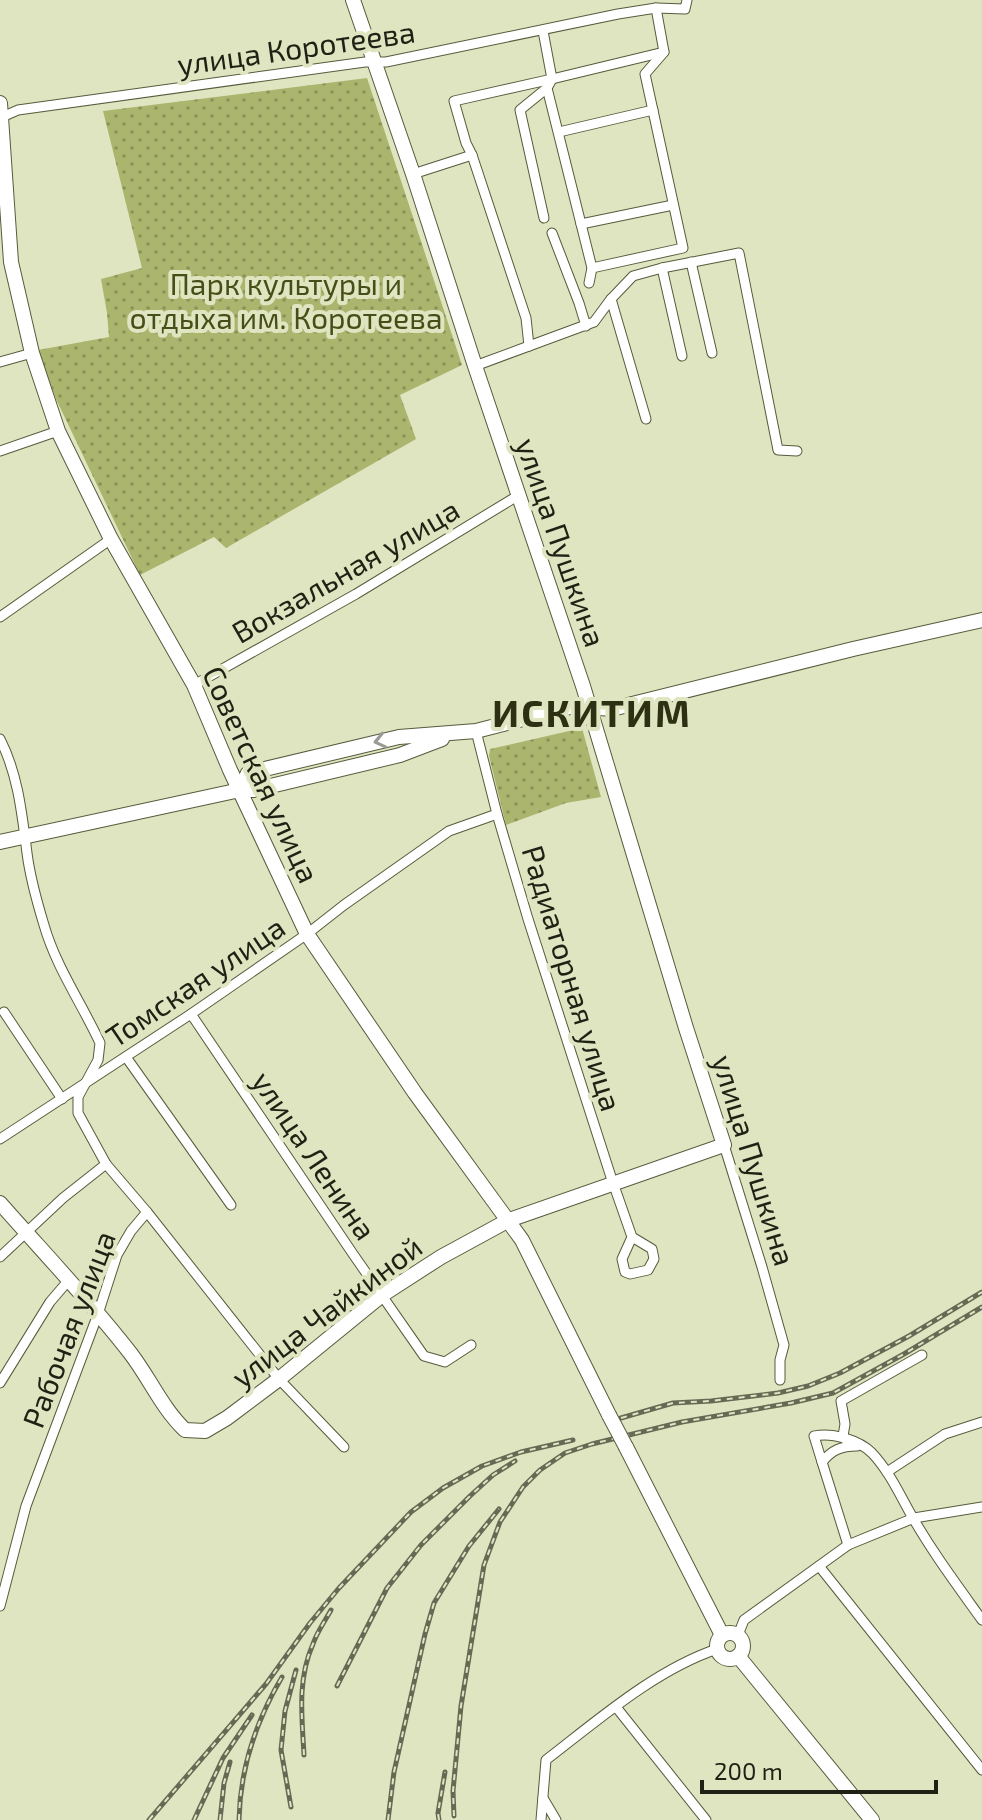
<svg xmlns="http://www.w3.org/2000/svg" width="982" height="1820" font-family="'Exo 2',sans-serif">
  <style>
    .park { fill: url(#park-dots) }
    .lines { fill: none; stroke-linecap: round; stroke-linejoin: round }
    .street-casing { stroke: #565b3c; stroke-width: 11 }
    .secondary-casing { stroke: #565b3c; stroke-width: 16 }
    .street { stroke: #fff; stroke-width: 9 }
    .secondary { stroke: #fff; stroke-width: 14 }
    .rail-casing { stroke: #666a54; stroke-width: 5 }
    .rail { stroke: #dfe5c0; stroke-width: 2; stroke-dasharray: 6; stroke-linecap: butt }
    .secondary-bridge-casing { stroke: #565b3c; stroke-width: 16; stroke-linecap: butt }
    .secondary-bridge { stroke: #fff; stroke-width: 14 }
    .oneway { stroke: #9a9b95 }
    .labels { text-anchor: middle; dominant-baseline: central; stroke-width: 8; stroke-linejoin: round; paint-order: stroke }
    .street-label { font-size: 30px; fill: #1f2114; stroke: #dfe5c0 }
    .park-label { font-size: 30px; fill: #484e18; stroke: #dfe5c0 }
    .district-label { font-size: 38px; font-weight: bold; letter-spacing: 2px; fill: #2d3012; stroke: #dfe5c0 }
  </style>
  <defs>
    <pattern id="park-dots" width="8" height="8" patternUnits="userSpaceOnUse" patternTransform="scale(2)"><rect width="8" height="8" fill="#abb56e"/><path d="M2 2h.1M6 6h.1" fill="none" stroke="#8b9359" stroke-width="1.8" stroke-linecap="round"/></pattern>
  </defs>
  <rect width="100%" height="100%" fill="#dfe5c0"/>
  <g class="park">
    <path d="M367,78L462,365L400,395L416,439L226,548L214,537L140,575L56,399L38,350L109,337L107,313L101,279L142,268L103,111Z"/>
    <path d="M582,728L601,797L566,803L506,825L489,756L490,749Z"/>
  </g>
  <g class="lines">
    <defs>
      <g id="street">
        <path d="M543,31L552,79L664,52"/>
        <path d="M552,79L547,88L592,268L589,283"/>
        <path d="M0,118L18,110L365,62H386L618,14L656,8L685,9L687,0"/>
        <path d="M559,132L653,110"/>
        <path d="M413,174L472,155"/>
        <path d="M544,218L520,110L547,88"/>
        <path d="M581,224L673,205"/>
        <path d="M552,233L579,303L586,326"/>
        <path d="M691,262L712,353"/>
        <path d="M592,268L683,248L645,74L664,52L656,8"/>
        <path d="M662,268L682,356"/>
        <path d="M611,299L646,419"/>
        <path d="M529,346L594,322L611,299L633,276L662,268L739,253L778,450L797,451"/>
        <path d="M0,362L32,353"/>
        <path d="M475,366L529,346L526,318L472,155L466,143L454,101L552,79"/>
        <path d="M0,451L58,431"/>
        <path d="M0,617L111,539"/>
        <path d="M194,685L356,594L519,495"/>
        <path d="M476,731L497,814L528,919L611,1177L632,1237L622,1259L625,1272L630,1274L648,1270L654,1259L652,1249L632,1237"/>
        <path d="M0,739C18,774 22,814 27,853C30,877 37,902 44,925C56,967 82,1004 100,1043L98,1060L78,1097V1113L106,1164L147,1212L279,1379L344,1447"/>
        <path d="M4,1012L62,1099"/>
        <path d="M191,1014L353,1254L424,1356L445,1362L471,1345"/>
        <path d="M126,1057L231,1205"/>
        <path d="M0,1139L191,1014L307,934L344,905L449,831L497,814"/>
        <path d="M724,1145L762,1267L784,1345L780,1360V1380"/>
        <path d="M0,1257L63,1198L106,1164"/>
        <path d="M0,1383L50,1302L68,1281"/>
        <path d="M845,1439L843,1436L845,1424L841,1401L922,1355"/>
        <path d="M822,1462L814,1436C832,1432 859,1440 872,1453C888,1470 898,1491 909,1511C930,1549 957,1585 982,1620"/>
        <path d="M887,1472L945,1434L982,1422"/>
        <path d="M848,1545L822,1462C832,1450 841,1446 857,1446"/>
        <path d="M819,1566L982,1770"/>
        <path d="M0,1606L26,1506L98,1314L117,1255L131,1231L147,1212"/>
        <path d="M738,1635L744,1620L848,1545L914,1518L982,1507"/>
        <path d="M616,1707L706,1820"/>
        <path d="M543,1798L556,1820"/>
        <path d="M541,1820L546,1760C598,1720 655,1670 717,1649"/>
      </g>
      <g id="secondary">
        <path d="M0,103L11,262L32,353L58,431L111,539L194,685L230,770L307,934L415,1093L522,1240L609,1415"/>
        <path d="M240,790L248,773L399,737L476,731L574,706L612,709L853,649L982,620"/>
        <path d="M0,842L240,790H254L400,755L442,739"/>
        <path d="M0,1203C44,1253 90,1301 131,1354C150,1379 162,1408 185,1430L205,1431L227,1418L279,1379L382,1295L441,1257L509,1220L724,1145L686,1028L583,686L475,366L413,174L353,0"/>
        <path d="M626,1447L722,1635"/>
        <circle cx="730" cy="1646" r="13"/>
        <path d="M738,1656L872,1820"/>
      </g>
    </defs>
    <use href="#street" class="street-casing"/>
    <use href="#secondary" class="secondary-casing"/>
    <use href="#street" class="street"/>
    <use href="#secondary" class="secondary"/>
    <defs>
      <g id="rail">
        <path d="M621,1418L673,1403L711,1401L778,1393L808,1386L840,1373L909,1336L982,1292"/>
        <path d="M337,1686L387,1588L421,1545L470,1496L493,1475L515,1461"/>
        <path d="M304,1755C302,1717 297,1680 313,1644C317,1632 325,1621 331,1610"/>
        <path d="M291,1807L281,1750L285,1711L296,1670"/>
        <path d="M454,1816L453,1791L461,1706L484,1565L500,1522L523,1487L540,1470L565,1453L592,1444L682,1422L791,1403L833,1393L904,1354L982,1307"/>
        <path d="M149,1820L266,1684L310,1623L339,1588L411,1512L443,1488L482,1466L521,1452L573,1440"/>
        <path d="M194,1820L223,1758L252,1715"/>
        <path d="M220,1820L224,1783L230,1762"/>
        <path d="M239,1820C240,1768 256,1721 282,1677"/>
        <path d="M388,1820L394,1772L425,1634L434,1603L469,1546L499,1509"/>
        <path d="M439,1820L438,1813L445,1772"/>
      </g>
    </defs>
    <use href="#rail" class="rail-casing"/>
    <use href="#rail" class="rail"/>
    <defs>
      <path id="secondary-bridge" d="M609,1415L626,1447"/>
    </defs>
    <use href="#secondary-bridge" class="secondary-bridge-casing"/>
    <use href="#secondary-bridge" class="secondary-bridge"/>
  </g>
  <defs><path id="oneway-chevron" d="M-2-3.5L2.5 0L-2 3.5" fill="none" stroke-width="1.6" stroke-linecap="round" stroke-linejoin="round" transform="scale(2)"/></defs>
  <use class="oneway" href="#oneway-chevron" transform="translate(380 741) rotate(167)"/>
  <g class="labels">
    <g class="street-label">
      <text transform="translate(296 47) rotate(-8)">улица Коротеева</text>
      <text transform="translate(562 542) rotate(71)">улица Пушкина</text>
      <text transform="translate(345 570) rotate(-30)">Вокзальная улица</text>
      <text transform="translate(262 774) rotate(65)">Советская улица</text>
      <text transform="translate(573 978) rotate(73)">Радиаторная улица</text>
      <text transform="translate(195 981) rotate(-34)">Томская улица</text>
      <text transform="translate(315 1155) rotate(56)">улица Ленина</text>
      <text transform="translate(755 1160) rotate(73)">улица Пушкина</text>
      <text transform="translate(326 1311) rotate(-37)">улица Чайкиной</text>
      <text transform="translate(68 1329) rotate(-69)">Рабочая улица</text>
    </g>
    <g class="park-label">
      <text x="286" y="283">Парк культуры и<tspan x="286" dy="34">отдыха им. Коротеева</tspan></text>
    </g>
    <g class="district-label">
      <text x="592" y="712">ИСКИТИМ</text>
    </g>
  </g>
  <path d="M702 1780v12h234v-12" fill="none" stroke="#1f2114" stroke-width="4"/>
  <text x="714" y="1780" font-size="24" fill="#1f2114" stroke="#dfe5c0" stroke-width="6" paint-order="stroke">200 m</text>
</svg>
